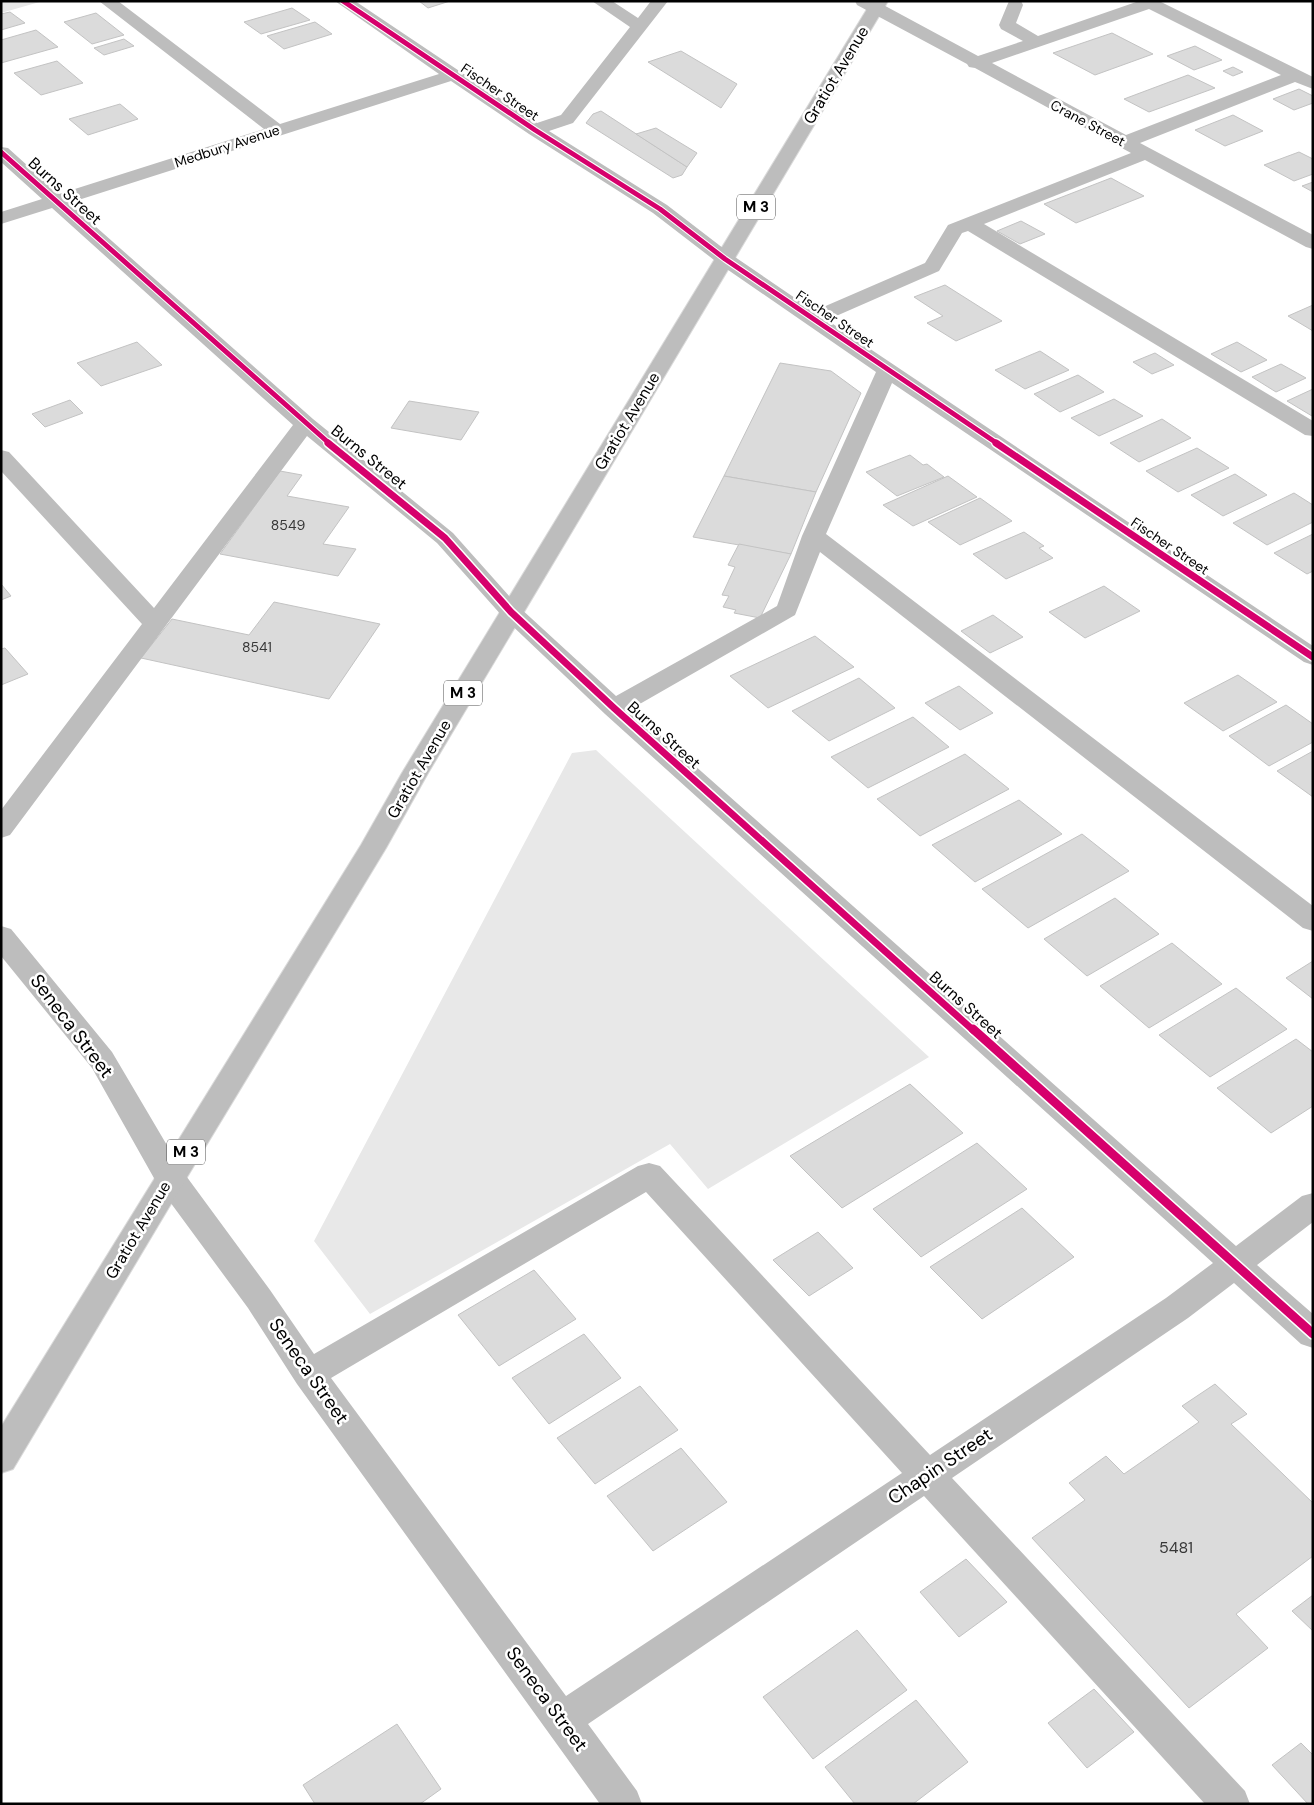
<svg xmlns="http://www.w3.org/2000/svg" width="1314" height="1805" font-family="'DM Sans',sans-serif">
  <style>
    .green { fill: #e8e8e8 }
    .building { fill: #dbdbdb; stroke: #c3c3c3 }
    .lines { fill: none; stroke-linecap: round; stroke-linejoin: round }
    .major-casing { stroke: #dbdbdb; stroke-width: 2 }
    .minor { fill: #bdbdbd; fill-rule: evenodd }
    .major { fill: #bdbdbd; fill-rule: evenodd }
    .cycleway-far2-casing { stroke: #fff; stroke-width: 7 }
    .cycleway-far1-casing { stroke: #fff; stroke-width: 10 }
    .cycleway-casing { stroke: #fff; stroke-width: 12 }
    .cycleway-far2 { stroke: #d6006c; stroke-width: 5 }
    .cycleway-far1 { stroke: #d6006c; stroke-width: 7 }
    .cycleway { stroke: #d6006c; stroke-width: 9 }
    .labels { text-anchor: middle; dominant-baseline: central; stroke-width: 5; stroke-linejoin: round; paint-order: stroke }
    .far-street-label { font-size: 14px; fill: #000; stroke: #fff }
    .number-label { font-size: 14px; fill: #373737 }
    .shield { fill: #fff; stroke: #4c4c4c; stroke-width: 1 }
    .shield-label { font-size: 15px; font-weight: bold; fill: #000 }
    .street-label { font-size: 16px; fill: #000; stroke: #fff }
    .near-number-label { font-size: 16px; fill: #373737 }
    .near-street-label { font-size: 19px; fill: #000; stroke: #fff }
  </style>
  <rect width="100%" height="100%" fill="#fff"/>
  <g class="green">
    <path d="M1,1H43L1,13Z"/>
    <path d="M596,750L929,1057L708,1189L670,1144L370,1314L314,1241L572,753Z"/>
  </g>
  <g class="building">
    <path d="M419,1H450L428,8Z"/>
    <path d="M292,8L310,20L261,34L244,22Z"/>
    <path d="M10,12L25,23L1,30V14Z"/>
    <path d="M96,13L124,35L92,44L64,22Z"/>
    <path d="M315,22L332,34L284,49L267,36Z"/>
    <path d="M36,30L58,47L1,63V40Z"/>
    <path d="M1112,33L1153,54L1095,75L1053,53Z"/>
    <path d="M124,39L134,46L104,55L94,48Z"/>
    <path d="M1195,46L1222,60L1194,70L1167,56Z"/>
    <path d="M681,51L737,84L721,108L648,62Z"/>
    <path d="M57,61L83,83L41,95L14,73Z"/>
    <path d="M1233,67L1243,72L1233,76L1223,71Z"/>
    <path d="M1188,75L1215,88L1149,112L1124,99Z"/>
    <path d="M1299,89L1313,96V103L1294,110L1273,99Z"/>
    <path d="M120,104L138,119L88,135L69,119Z"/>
    <path d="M601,111L687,167L682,175L673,178L586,123L593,114Z"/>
    <path d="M1233,115L1263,131L1225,146L1195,130Z"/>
    <path d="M656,128L697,153L687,167L636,134Z"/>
    <path d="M1299,152L1313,159V174L1294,181L1264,165Z"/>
    <path d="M1111,178L1144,196L1076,223L1044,204Z"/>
    <path d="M1313,182V192L1302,186Z"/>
    <path d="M1021,221L1045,234L1020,244L997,231Z"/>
    <path d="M945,285L1002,321L956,341L927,323L943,316L914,297Z"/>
    <path d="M1313,305V331L1288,316Z"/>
    <path d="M137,342L162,365L101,386L77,363Z"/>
    <path d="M1237,342L1267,360L1241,372L1211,354Z"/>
    <path d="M1040,351L1069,370L1025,389L995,370Z"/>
    <path d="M1155,353L1174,365L1152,374L1133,362Z"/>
    <path d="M780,363L831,371L861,393L816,492L724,476Z"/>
    <path d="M1281,364L1306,378L1276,392L1252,377Z"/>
    <path d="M1078,375L1104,392L1060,412L1034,394Z"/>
    <path d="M1313,389L1312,416L1287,401Z"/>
    <path d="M1114,399L1143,416L1099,436L1071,418Z"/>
    <path d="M70,400L83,413L45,427L32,414Z"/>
    <path d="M409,401L479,412L461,440L391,428Z"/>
    <path d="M1162,419L1191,438L1139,462L1110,443Z"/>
    <path d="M1197,448L1229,468L1178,492L1146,471Z"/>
    <path d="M910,455L923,465L927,464L944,477L897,496L866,472Z"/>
    <path d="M280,471L302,475L287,496L349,507L323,544L356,549L338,576L220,554Z"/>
    <path d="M1235,474L1267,495L1223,516L1191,495Z"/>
    <path d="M724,476L816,492L791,554L693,537Z"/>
    <path d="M948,476L977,497L913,526L883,505Z"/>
    <path d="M1294,493L1313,505V522L1267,545L1233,523Z"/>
    <path d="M980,498L1012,521L960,545L928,522Z"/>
    <path d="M1024,532L1044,546L1039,548L1053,558L1006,579L973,554Z"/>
    <path d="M1313,534V571L1307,574L1274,553Z"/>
    <path d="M739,544L791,554L760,618L734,613L736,610L723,607L729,596L722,595L735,567L728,565Z"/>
    <path d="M1,584L11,596L1,600Z"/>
    <path d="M1104,586L1140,611L1085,638L1049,612Z"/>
    <path d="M274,602L380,624L329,699L141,658L172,619L249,635Z"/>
    <path d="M993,615L1023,637L990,653L961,631Z"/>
    <path d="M815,636L854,667L768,708L730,676Z"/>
    <path d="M5,648L28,674L1,685V649Z"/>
    <path d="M1238,675L1277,702L1223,731L1184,703Z"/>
    <path d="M859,678L895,708L829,741L792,711Z"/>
    <path d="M959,686L993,713L960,730L925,703Z"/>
    <path d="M1286,705L1313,724V742L1269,766L1229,736Z"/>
    <path d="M913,717L949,747L868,788L831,757Z"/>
    <path d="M1313,751V797L1277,771Z"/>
    <path d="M965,754L1009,789L920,836L877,799Z"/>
    <path d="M1019,800L1062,834L975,882L932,845Z"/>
    <path d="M1082,834L1129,871L1028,928L982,889Z"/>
    <path d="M1115,898L1159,934L1087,976L1044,939Z"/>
    <path d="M1172,943L1222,984L1149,1028L1100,986Z"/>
    <path d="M1313,961V999L1286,978Z"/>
    <path d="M1236,988L1287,1029L1210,1077L1159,1035Z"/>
    <path d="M1296,1039L1313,1052V1106L1271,1133L1217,1088Z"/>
    <path d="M910,1084L963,1133L842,1208L790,1156Z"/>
    <path d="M977,1143L1027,1189L921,1257L873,1209Z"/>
    <path d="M1022,1208L1074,1257L982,1319L930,1267Z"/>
    <path d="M818,1232L853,1268L809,1296L773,1260Z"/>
    <path d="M534,1270L576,1319L499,1366L458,1315Z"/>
    <path d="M584,1334L621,1378L549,1424L512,1378Z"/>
    <path d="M1215,1384L1247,1414L1231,1424L1313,1503V1556L1236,1614L1268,1648L1189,1708L1032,1538L1085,1500L1069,1483L1106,1456L1124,1474L1199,1422L1182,1406Z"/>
    <path d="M640,1386L678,1430L595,1484L557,1438Z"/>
    <path d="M681,1448L727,1502L653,1551L607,1496Z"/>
    <path d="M966,1559L1007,1602L959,1637L920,1592Z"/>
    <path d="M1313,1595V1631L1292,1611Z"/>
    <path d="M857,1630L907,1690L813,1759L763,1697Z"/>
    <path d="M1094,1689L1134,1732L1087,1768L1048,1723Z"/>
    <path d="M916,1700L968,1762L913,1804H855L825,1767Z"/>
    <path d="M397,1724L441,1789L420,1804H315L303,1785Z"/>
    <path d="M1301,1743L1313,1755V1804H1308L1272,1765Z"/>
  </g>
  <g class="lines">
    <defs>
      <path id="major" d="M872,1H888L428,773L386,848L181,1187L13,1469L1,1473V1427L361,845L402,773Z"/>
    </defs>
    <use href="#major" class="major-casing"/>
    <path class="minor" d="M99,1H118L280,124L439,74L335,1H355L537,123L561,115L630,27L592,1H612L638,18L651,1H668L573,123L549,131L667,205L732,255L814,311L925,263L948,225L1131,153L975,68L969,67L967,64L857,5L855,1H876L978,56L1023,41L1001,29L999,25L1009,1H1021L1023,5L1016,23L1038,36L1139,1H1159L1313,77V89L1295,82L1140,143L1313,235V249L1306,247L1145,160L984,224L1313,421V436L1305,435L968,231L962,233L939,271L827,320L1313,646V665L1304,662L892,383L826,534L1313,906V931L1303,928L820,552L795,615L631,709L1236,1246L1302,1196L1313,1193V1222L1257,1265L1313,1314V1348L1301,1344L1234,1283L1188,1318L952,1478L1245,1791L1250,1804H1205L924,1496L588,1724L637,1791L642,1804H600L297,1384L248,1308L159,1187L92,1068L1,956V926L11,929L112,1052L181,1169L270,1290L314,1354L638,1166L649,1163L660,1166L930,1455L1166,1298L1213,1263L605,714L503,617L437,543L307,436L10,835L1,838V810L142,624L1,471V450L9,452L154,608L293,425L52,208L1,224V212L42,199L1,162V147L8,148L59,194L264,129ZM1149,9L1281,75L1126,135L992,63ZM451,81L529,134L653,213L718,263L876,372L802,536L777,606L616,696L519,607L453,533L313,419L69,203ZM646,1192L902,1473L566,1696L331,1378Z"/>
    <use href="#major" class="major"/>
    <defs>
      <g id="cycleway-far2">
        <path d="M343,1L535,130L660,209L725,259L998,444"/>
        <path d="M1,152L330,444"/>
      </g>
      <g id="cycleway-far1">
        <path d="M328,443L445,538L511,612L614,708L974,1031"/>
        <path d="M996,443L1313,657"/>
      </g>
      <path id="cycleway" d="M973,1029L1313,1334"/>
    </defs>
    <use href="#cycleway-far2" class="cycleway-far2-casing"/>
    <use href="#cycleway-far1" class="cycleway-far1-casing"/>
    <use href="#cycleway" class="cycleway-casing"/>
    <use href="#cycleway-far2" class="cycleway-far2"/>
    <use href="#cycleway-far1" class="cycleway-far1"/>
    <use href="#cycleway" class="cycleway"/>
  </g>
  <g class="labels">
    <g class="far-street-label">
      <text transform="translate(500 92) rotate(34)">Fischer Street</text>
      <text transform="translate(1088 123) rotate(28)">Crane Street</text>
      <text transform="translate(227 146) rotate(-18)">Medbury Avenue</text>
      <text transform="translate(835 319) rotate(34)">Fischer Street</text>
      <text transform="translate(1170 546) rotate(34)">Fischer Street</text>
    </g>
    <g class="number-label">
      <text x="288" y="525">8549</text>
      <text x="257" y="647">8541</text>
    </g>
    <g class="shield">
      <rect x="737" y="194.5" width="38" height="25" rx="4"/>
      <rect x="444" y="680.5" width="38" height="25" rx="4"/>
      <rect x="167" y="1139.5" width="38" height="25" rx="4"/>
    </g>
    <g class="shield-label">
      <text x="756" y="207">M 3</text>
      <text x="463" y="693">M 3</text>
      <text x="186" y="1152">M 3</text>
    </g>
    <g class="street-label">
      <text transform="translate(836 75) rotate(-59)">Gratiot Avenue</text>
      <text transform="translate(65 191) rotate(42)">Burns Street</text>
      <text transform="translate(627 421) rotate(-59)">Gratiot Avenue</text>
      <text transform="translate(369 457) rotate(39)">Burns Street</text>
      <text transform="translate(664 735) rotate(42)">Burns Street</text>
      <text transform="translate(419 769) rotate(-60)">Gratiot Avenue</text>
      <text transform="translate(966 1005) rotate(42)">Burns Street</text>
      <text transform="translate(138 1230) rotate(-59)">Gratiot Avenue</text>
    </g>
    <g class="near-number-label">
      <text x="1176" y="1547">5481</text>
    </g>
    <g class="near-street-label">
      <text transform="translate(72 1026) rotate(53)">Seneca Street</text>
      <text transform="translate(309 1371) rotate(55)">Seneca Street</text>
      <text transform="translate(940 1466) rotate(-34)">Chapin Street</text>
      <text transform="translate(547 1699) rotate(54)">Seneca Street</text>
    </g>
  </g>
  <rect width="1314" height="1805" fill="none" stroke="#000000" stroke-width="5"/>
</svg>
